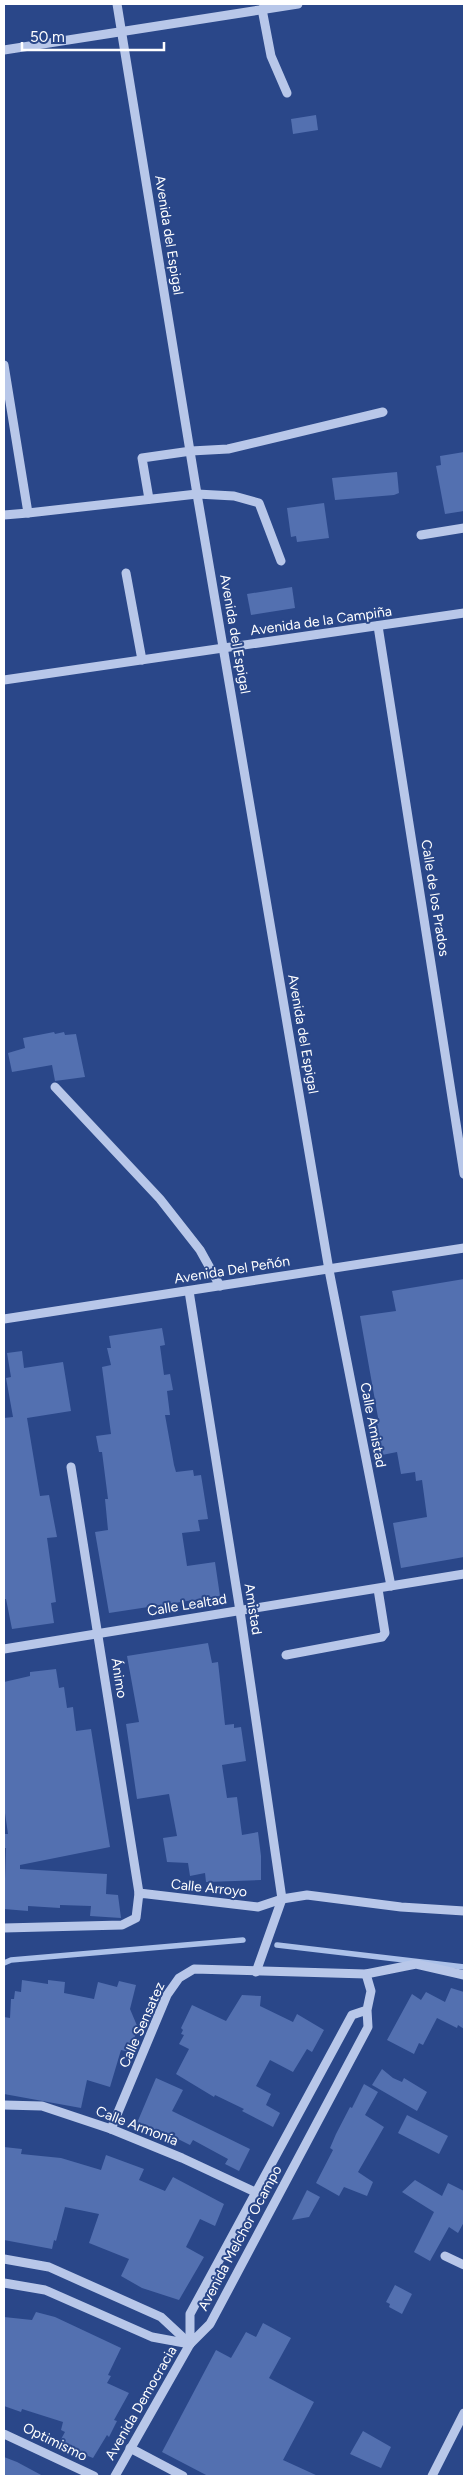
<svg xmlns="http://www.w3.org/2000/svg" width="468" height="2480" font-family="Figtree,sans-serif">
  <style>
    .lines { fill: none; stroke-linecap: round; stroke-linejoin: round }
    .stream { stroke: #acc1e9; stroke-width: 5.5 }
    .building { fill: #5370b0 }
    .minor { stroke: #b8c7e9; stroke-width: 9 }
    .labels { text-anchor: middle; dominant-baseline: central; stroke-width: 4; stroke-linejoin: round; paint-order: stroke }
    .street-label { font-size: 14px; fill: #fff; stroke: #2a4789 }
  </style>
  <rect width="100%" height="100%" fill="#2a4789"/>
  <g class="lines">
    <g class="stream">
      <path d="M277,1945L464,1967"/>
      <path d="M4,1963L11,1960L243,1940"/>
    </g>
  </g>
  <g class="building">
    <path d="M316,115L318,130L293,134L291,119Z"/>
    <path d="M464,452V511L445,514L436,466L441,465L440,456Z"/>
    <path d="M397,472L399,493L394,495L335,500L332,478Z"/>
    <path d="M324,503L329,538L297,542L296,536L291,537L287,508Z"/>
    <path d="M292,587L295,608L251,615L247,594Z"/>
    <path d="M54,1032L55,1034L64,1032L65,1035L76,1034L85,1077L55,1081L52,1065L12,1072L8,1053L25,1048L23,1038Z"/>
    <path d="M464,1279V1557L401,1568L393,1523L427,1517L422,1480L416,1481L415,1472L401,1474L397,1452L382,1455L377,1424L379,1423L360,1316L396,1311L392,1291Z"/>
    <path d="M162,1328L165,1345L160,1346L164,1375L170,1374L173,1390L167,1391L170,1415H165L174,1465L176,1472L193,1470L194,1476L201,1475L208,1519L198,1520L200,1531L182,1533L187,1566L215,1562L220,1596L109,1613L95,1532L108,1530L105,1499H108L102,1452H99L96,1436L111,1434L102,1367L111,1365L107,1348H111L109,1336Z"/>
    <path d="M22,1351L24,1368L63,1362L71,1411L27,1418L40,1496L49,1495L57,1537L47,1538L56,1602L51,1603L54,1623L12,1629L6,1599H4V1418L13,1417L6,1378L11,1377L7,1353Z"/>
    <path d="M208,1643L212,1663L218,1662L225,1725L234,1724V1728L241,1727L246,1761L222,1765L227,1798L237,1797L242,1835L258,1832L261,1856V1880L206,1882L205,1873L190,1876L188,1863L167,1862L163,1838L177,1836L169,1794L137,1799L126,1724L139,1722L127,1656Z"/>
    <path d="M56,1669L59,1688L64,1687L67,1708L73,1707L76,1731L91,1729L110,1847L20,1865V1869L107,1874L106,1894L118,1895L121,1918L90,1916L91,1906L60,1905V1908L28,1906V1911L4,1909L6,1848H4V1834H8L4,1806V1682L30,1676V1672Z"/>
    <path d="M22,1980L48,1984V1980L65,1982L64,1993L94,1999L98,1982L117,1987L119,1981L136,1985L130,2009L138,2028L129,2052L121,2050L110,2087L87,2080L81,2108L4,2094V2017L10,2018L11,1999H14L15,1991L21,1992Z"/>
    <path d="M451,1988L464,1992V2029L458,2025L457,2028L437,2018L423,2045L419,2043L414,2054L387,2040L412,1994L421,2000L426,1992L445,2002Z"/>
    <path d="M242,1995L261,1996L260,2006L293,2022L297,2014L324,2030L312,2052L307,2049L293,2072L270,2060L256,2086L271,2094L266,2105L280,2113L273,2127L242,2111L244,2109L215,2095L214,2097L176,2074L189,2049L179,2044L184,2035L181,2034L183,2030L181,2028L192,2005L226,2021Z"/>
    <path d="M382,2069L393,2078L402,2082L404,2078L427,2092L417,2111L372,2085Z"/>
    <path d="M156,2078L183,2090L172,2111L250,2149L239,2171L225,2164L228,2159L193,2140L190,2145L168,2134L167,2136L159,2132L158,2134L137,2123Z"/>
    <path d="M364,2084L378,2092L365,2115L384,2127L358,2172L373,2182L367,2196L344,2187L339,2196L316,2183L333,2150L330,2148L336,2134L350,2107L352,2108Z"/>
    <path d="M407,2115L448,2136L439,2154L398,2133Z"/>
    <path d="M4,2147L22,2149L21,2154L61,2158L101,2170L106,2155L144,2169L139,2180L165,2191L173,2177L224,2204L215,2226L200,2219L186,2247L204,2257L179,2300L142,2288L121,2276L129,2259L89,2243L99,2214L65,2207L56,2241L54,2240L52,2249L4,2240Z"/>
    <path d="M415,2180L442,2196L448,2183L464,2191V2222L458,2233L449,2227L430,2261L414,2252L434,2212L402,2192Z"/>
    <path d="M307,2190L320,2197L309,2217L292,2220Z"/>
    <path d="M395,2285L412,2294L402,2314L389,2307L390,2304L386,2302Z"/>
    <path d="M36,2312L55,2317L121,2348L108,2375L111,2376L107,2383L129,2393L114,2420L117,2421L109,2437L107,2435L93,2458L88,2456L86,2458L62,2445L63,2442L60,2441L65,2432L61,2430L63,2422L22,2409L21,2412L4,2406V2317L32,2320Z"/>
    <path d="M263,2323L291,2338L269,2378L314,2402L283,2460L318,2476H208L162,2452L216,2350L231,2358L246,2332L256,2337Z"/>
    <path d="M363,2431L391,2447L381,2468L350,2454Z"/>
    <path d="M4,2457L17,2462L43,2476H4Z"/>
  </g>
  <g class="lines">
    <g class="minor">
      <path d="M117,4L197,494L329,1270L391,1586"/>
      <path d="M262,9L271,56L287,93"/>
      <path d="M4,50L298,4"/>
      <path d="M4,365L28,513L4,515"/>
      <path d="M149,499L142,458L191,451L228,449L383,412"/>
      <path d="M28,513L197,494L234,496L259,503L281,561"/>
      <path d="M421,535L464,528"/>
      <path d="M126,573L142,660"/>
      <path d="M378,626L464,1174"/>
      <path d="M4,680L464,613"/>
      <path d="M55,1087L160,1199L200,1250L220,1286"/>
      <path d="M189,1291L240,1611L282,1899L256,1972"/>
      <path d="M4,1319L464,1248"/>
      <path d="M71,1467L139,1893"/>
      <path d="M4,1649L464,1574"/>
      <path d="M286,1655L382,1637L385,1633L378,1589"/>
      <path d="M4,1928L122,1925L136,1918L139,1893L258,1907L282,1899L307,1895L401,1907L464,1911"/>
      <path d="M366,1974L371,1991L367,2010L368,2027L210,2324L190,2344V2314L352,2015L367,2010"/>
      <path d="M4,2105L42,2106L111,2129L182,2158L255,2192"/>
      <path d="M111,2129L167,1995L179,1978L194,1969L366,1974L416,1964L464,1975"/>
      <path d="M445,2256L464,2265"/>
      <path d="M4,2259L49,2267L161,2317L190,2344"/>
      <path d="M4,2283L45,2290L152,2337L190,2344"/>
      <path d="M4,2434L94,2476"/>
      <path d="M130,2448L183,2476"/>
      <path d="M115,2476L190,2344"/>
      <path d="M432,2476L464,2413"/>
    </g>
  </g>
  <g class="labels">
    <g class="street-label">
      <text transform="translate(169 235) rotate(81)">Avenida del Espigal</text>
      <text transform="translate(321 621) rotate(-8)">Avenida de la Campiña</text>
      <text transform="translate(235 634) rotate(80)">Avenida del Espigal</text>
      <text transform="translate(435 898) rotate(81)">Calle de los Prados</text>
      <text transform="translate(303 1034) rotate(80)">Avenida del Espigal</text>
      <text transform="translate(232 1270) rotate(-9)">Avenida Del Peñón</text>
      <text transform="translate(373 1425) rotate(79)">Calle Amistad</text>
      <text transform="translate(187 1605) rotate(-9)">Calle Lealtad</text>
      <text transform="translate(253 1609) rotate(81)">Amistad</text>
      <text transform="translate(119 1678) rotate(81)">Ánimo</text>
      <text transform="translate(209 1888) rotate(6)">Calle Arroyo</text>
      <text transform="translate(142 2025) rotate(-66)">Calle Sensatez</text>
      <text transform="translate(137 2126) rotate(21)">Calle Armonía</text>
      <text transform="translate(240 2238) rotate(-62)">Avenida Melchor Ocampo</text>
      <text transform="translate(141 2403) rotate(-60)">Avenida Democracia</text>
      <text transform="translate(55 2442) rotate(26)">Optimismo</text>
    </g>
  </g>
  <rect width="468" height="2480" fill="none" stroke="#ffffff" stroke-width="10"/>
  <path d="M22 42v8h142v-8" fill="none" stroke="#ffffff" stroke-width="2.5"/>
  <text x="30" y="42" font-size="15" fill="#ffffff" stroke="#2a4789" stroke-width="4" paint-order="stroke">50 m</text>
</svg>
